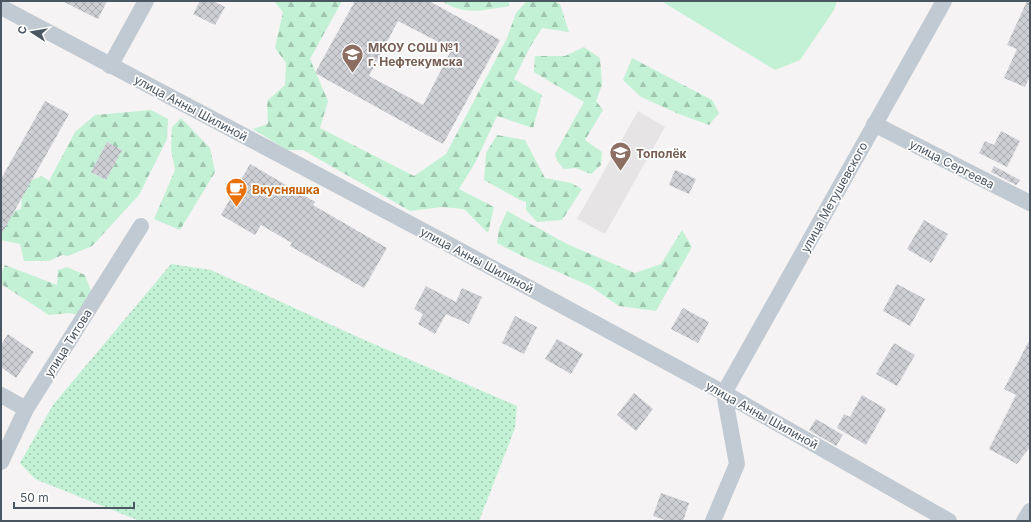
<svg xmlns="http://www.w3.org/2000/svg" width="1031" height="522" font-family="Inter,sans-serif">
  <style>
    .education { fill: #e6e4e5 }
    .grass { fill: url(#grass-dots) }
    .forest { fill: url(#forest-firs); fill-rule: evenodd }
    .pitch { fill: #c3f1d5 }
    .building { fill: url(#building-cross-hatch); fill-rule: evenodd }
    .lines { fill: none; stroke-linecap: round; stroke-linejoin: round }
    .street { stroke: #c1cad2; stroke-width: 16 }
    .labels { text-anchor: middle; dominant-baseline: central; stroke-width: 3.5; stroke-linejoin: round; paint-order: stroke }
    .education-label { font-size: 12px; font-weight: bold; fill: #785e54; stroke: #fff; text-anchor: start }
    .street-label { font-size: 12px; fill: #4a5661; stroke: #fff }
    .food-label { font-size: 12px; font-weight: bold; fill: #c56008; stroke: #fff; text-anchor: start }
  </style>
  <defs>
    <pattern id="grass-dots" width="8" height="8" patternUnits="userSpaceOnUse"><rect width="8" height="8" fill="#c3f1d5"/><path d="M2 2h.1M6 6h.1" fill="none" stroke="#a0c6b0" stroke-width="1.8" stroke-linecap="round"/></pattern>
    <pattern id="forest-firs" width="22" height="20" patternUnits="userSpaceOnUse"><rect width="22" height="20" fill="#c3f1d5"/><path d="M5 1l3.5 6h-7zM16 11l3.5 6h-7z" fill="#a0c6b0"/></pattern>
    <pattern id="building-cross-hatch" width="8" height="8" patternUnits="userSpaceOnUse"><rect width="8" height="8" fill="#cdcfd5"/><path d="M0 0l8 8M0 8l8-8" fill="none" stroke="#a8abb0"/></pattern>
  </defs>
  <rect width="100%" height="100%" fill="#f5f3f3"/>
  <path class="education" d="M638,111L665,127L605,234L577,219Z"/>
  <path class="grass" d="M171,264L211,270L360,338L517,406L515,428L479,521H140L35,479L20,463L53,405Z"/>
  <g class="forest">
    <path d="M274,1H342L310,59L328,101L320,128L414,176L446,154L507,38L516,13L527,1H554L560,4L569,32L542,28L530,47L514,79L542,95L533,128L497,116L475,163L459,189L494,207L488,233L464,209L442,207L410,211L303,150H287L253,129L268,124L267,101L285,85L286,63L275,48L283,12Z"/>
    <path d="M442,1H509V6C486,10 463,16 442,1Z"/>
    <path d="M584,47L600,58L602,85L596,101L603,110L585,140L602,152L601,165L591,174L576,168L564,169L557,161L555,154L584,102L534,72L535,56H565Z"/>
    <path d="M632,58L712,100L719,113L709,125L679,114L641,97L623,80Z"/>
    <path d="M151,110L168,119L167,139L139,195L92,246L68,256L62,255L49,261H24L20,244L1,240V216L21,209L23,183L42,176L49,181L75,132L95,115ZM107,142L122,150L106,180L91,172Z"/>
    <path d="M181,118L210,148L215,172L180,230L154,219L175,170L171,149L172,127Z"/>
    <path d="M497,135L525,140L545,178L571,183L582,189L562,220L537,222L526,210V202L520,200L484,180L486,153Z"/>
    <path d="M507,211L567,244L635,273L661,264L682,230L692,247L656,311L619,306L590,286L522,256L497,243L499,229Z"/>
    <path d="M5,265L57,285L58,270L67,267L85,275L97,306L88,316L68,313L49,315L1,284V274Z"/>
  </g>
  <path class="pitch" d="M661,1H837L834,10L800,60L775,70Z"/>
  <g class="building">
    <path d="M62,1H107L98,19Z"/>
    <path d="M200,1H213L225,7L215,25L193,14Z"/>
    <path d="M355,1H429L500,40L443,144L315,73ZM398,21L452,49L423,105L369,76Z"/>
    <path d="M1027,1H1030V76L1025,87L1004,78L1017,49L1007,45Z"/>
    <path d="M45,101L69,114L1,235V179Z"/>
    <path d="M1001,131L1020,141L1007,167L979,153L985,141L994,145Z"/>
    <path d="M107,142L122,150L106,180L91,172Z"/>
    <path d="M250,164L315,202L313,205L387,248L364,288L290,246L292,243L261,225L255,235L221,215Z"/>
    <path d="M994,166L1020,180L1016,185L991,172Z"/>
    <path d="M675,170L696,179L689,194L669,185Z"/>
    <path d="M924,220L948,234L931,263L907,249Z"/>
    <path d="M897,284L925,299L910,326L883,311Z"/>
    <path d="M426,286L456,302L462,288L482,297L469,324L446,314L435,334L418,324L423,314L414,309Z"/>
    <path d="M683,308L709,322L698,343L671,329Z"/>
    <path d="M515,316L537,327L524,354L502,343Z"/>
    <path d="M8,334L34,352L16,378L1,367V345Z"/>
    <path d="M557,339L583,354L571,374L545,359Z"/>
    <path d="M1030,339V447L1017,464L989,449L1016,395L1004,389Z"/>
    <path d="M894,343L915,355L897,386L876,374Z"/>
    <path d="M634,393L653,409L636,431L617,415Z"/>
    <path d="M862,395L886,409L866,445L837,428L844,414L850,417Z"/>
    <path d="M816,419L843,435L836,446L809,430Z"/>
    <path d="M661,493L689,503L683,521H668L653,516Z"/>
  </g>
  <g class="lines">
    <g class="street">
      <path d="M1,7L435,237L724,393L949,521"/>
      <path d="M110,66L146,1"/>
      <path d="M874,124L1030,203"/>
      <path d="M724,393L944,1"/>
      <path d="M1,395L26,409"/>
      <path d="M1,462L26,409L141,226"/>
      <path d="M713,521L737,464L724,393"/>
      <path d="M1024,521L1030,511"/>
    </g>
  </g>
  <defs>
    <symbol id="school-pin" viewBox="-11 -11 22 30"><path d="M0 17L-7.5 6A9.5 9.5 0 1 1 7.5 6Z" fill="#8d6e63" stroke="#fff"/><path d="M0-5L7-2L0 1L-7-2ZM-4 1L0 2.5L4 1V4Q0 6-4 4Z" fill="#fff"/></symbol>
    <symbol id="cafe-pin" viewBox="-11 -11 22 30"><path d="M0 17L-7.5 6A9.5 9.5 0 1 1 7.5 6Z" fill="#e8710a" stroke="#fff"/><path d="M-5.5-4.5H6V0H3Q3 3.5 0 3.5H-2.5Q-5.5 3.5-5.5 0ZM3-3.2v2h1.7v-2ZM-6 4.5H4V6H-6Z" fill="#fff"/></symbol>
  </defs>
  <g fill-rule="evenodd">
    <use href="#school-pin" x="340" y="42" width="25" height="34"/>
    <use href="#school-pin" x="608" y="140" width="25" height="34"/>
    <use href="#cafe-pin" x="224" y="176" width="25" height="34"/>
  </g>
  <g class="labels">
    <g class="education-label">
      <text x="368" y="47">МКОУ СОШ №1<tspan x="368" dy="14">г. Нефтекумска</tspan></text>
      <text x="636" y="153">Тополёк</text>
    </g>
    <g class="street-label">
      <text transform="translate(191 108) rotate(28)">улица Анны Шилиной</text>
      <text transform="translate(952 164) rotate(27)">улица Сергеева</text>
      <text transform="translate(834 197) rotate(-61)">улица Метушевского</text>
      <text transform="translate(477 260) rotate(28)">улица Анны Шилиной</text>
      <text transform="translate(68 343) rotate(-58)">улица Титова</text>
      <text transform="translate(762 415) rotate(29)">улица Анны Шилиной</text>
    </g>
    <g class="food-label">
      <text x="252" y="189">Вкусняшка</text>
    </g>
  </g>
  <rect width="1031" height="522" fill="none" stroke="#4a5661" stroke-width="4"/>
  <g transform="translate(32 32) rotate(282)" stroke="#ffffff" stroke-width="3" paint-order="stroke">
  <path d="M0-3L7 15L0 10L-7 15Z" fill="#4a5661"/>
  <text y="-6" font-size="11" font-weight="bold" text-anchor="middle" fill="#4a5661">С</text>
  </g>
  <path d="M14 502v6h120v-6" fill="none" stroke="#4a5661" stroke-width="2"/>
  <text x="20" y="502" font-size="12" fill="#4a5661" stroke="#ffffff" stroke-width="3" paint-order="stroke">50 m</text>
</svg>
